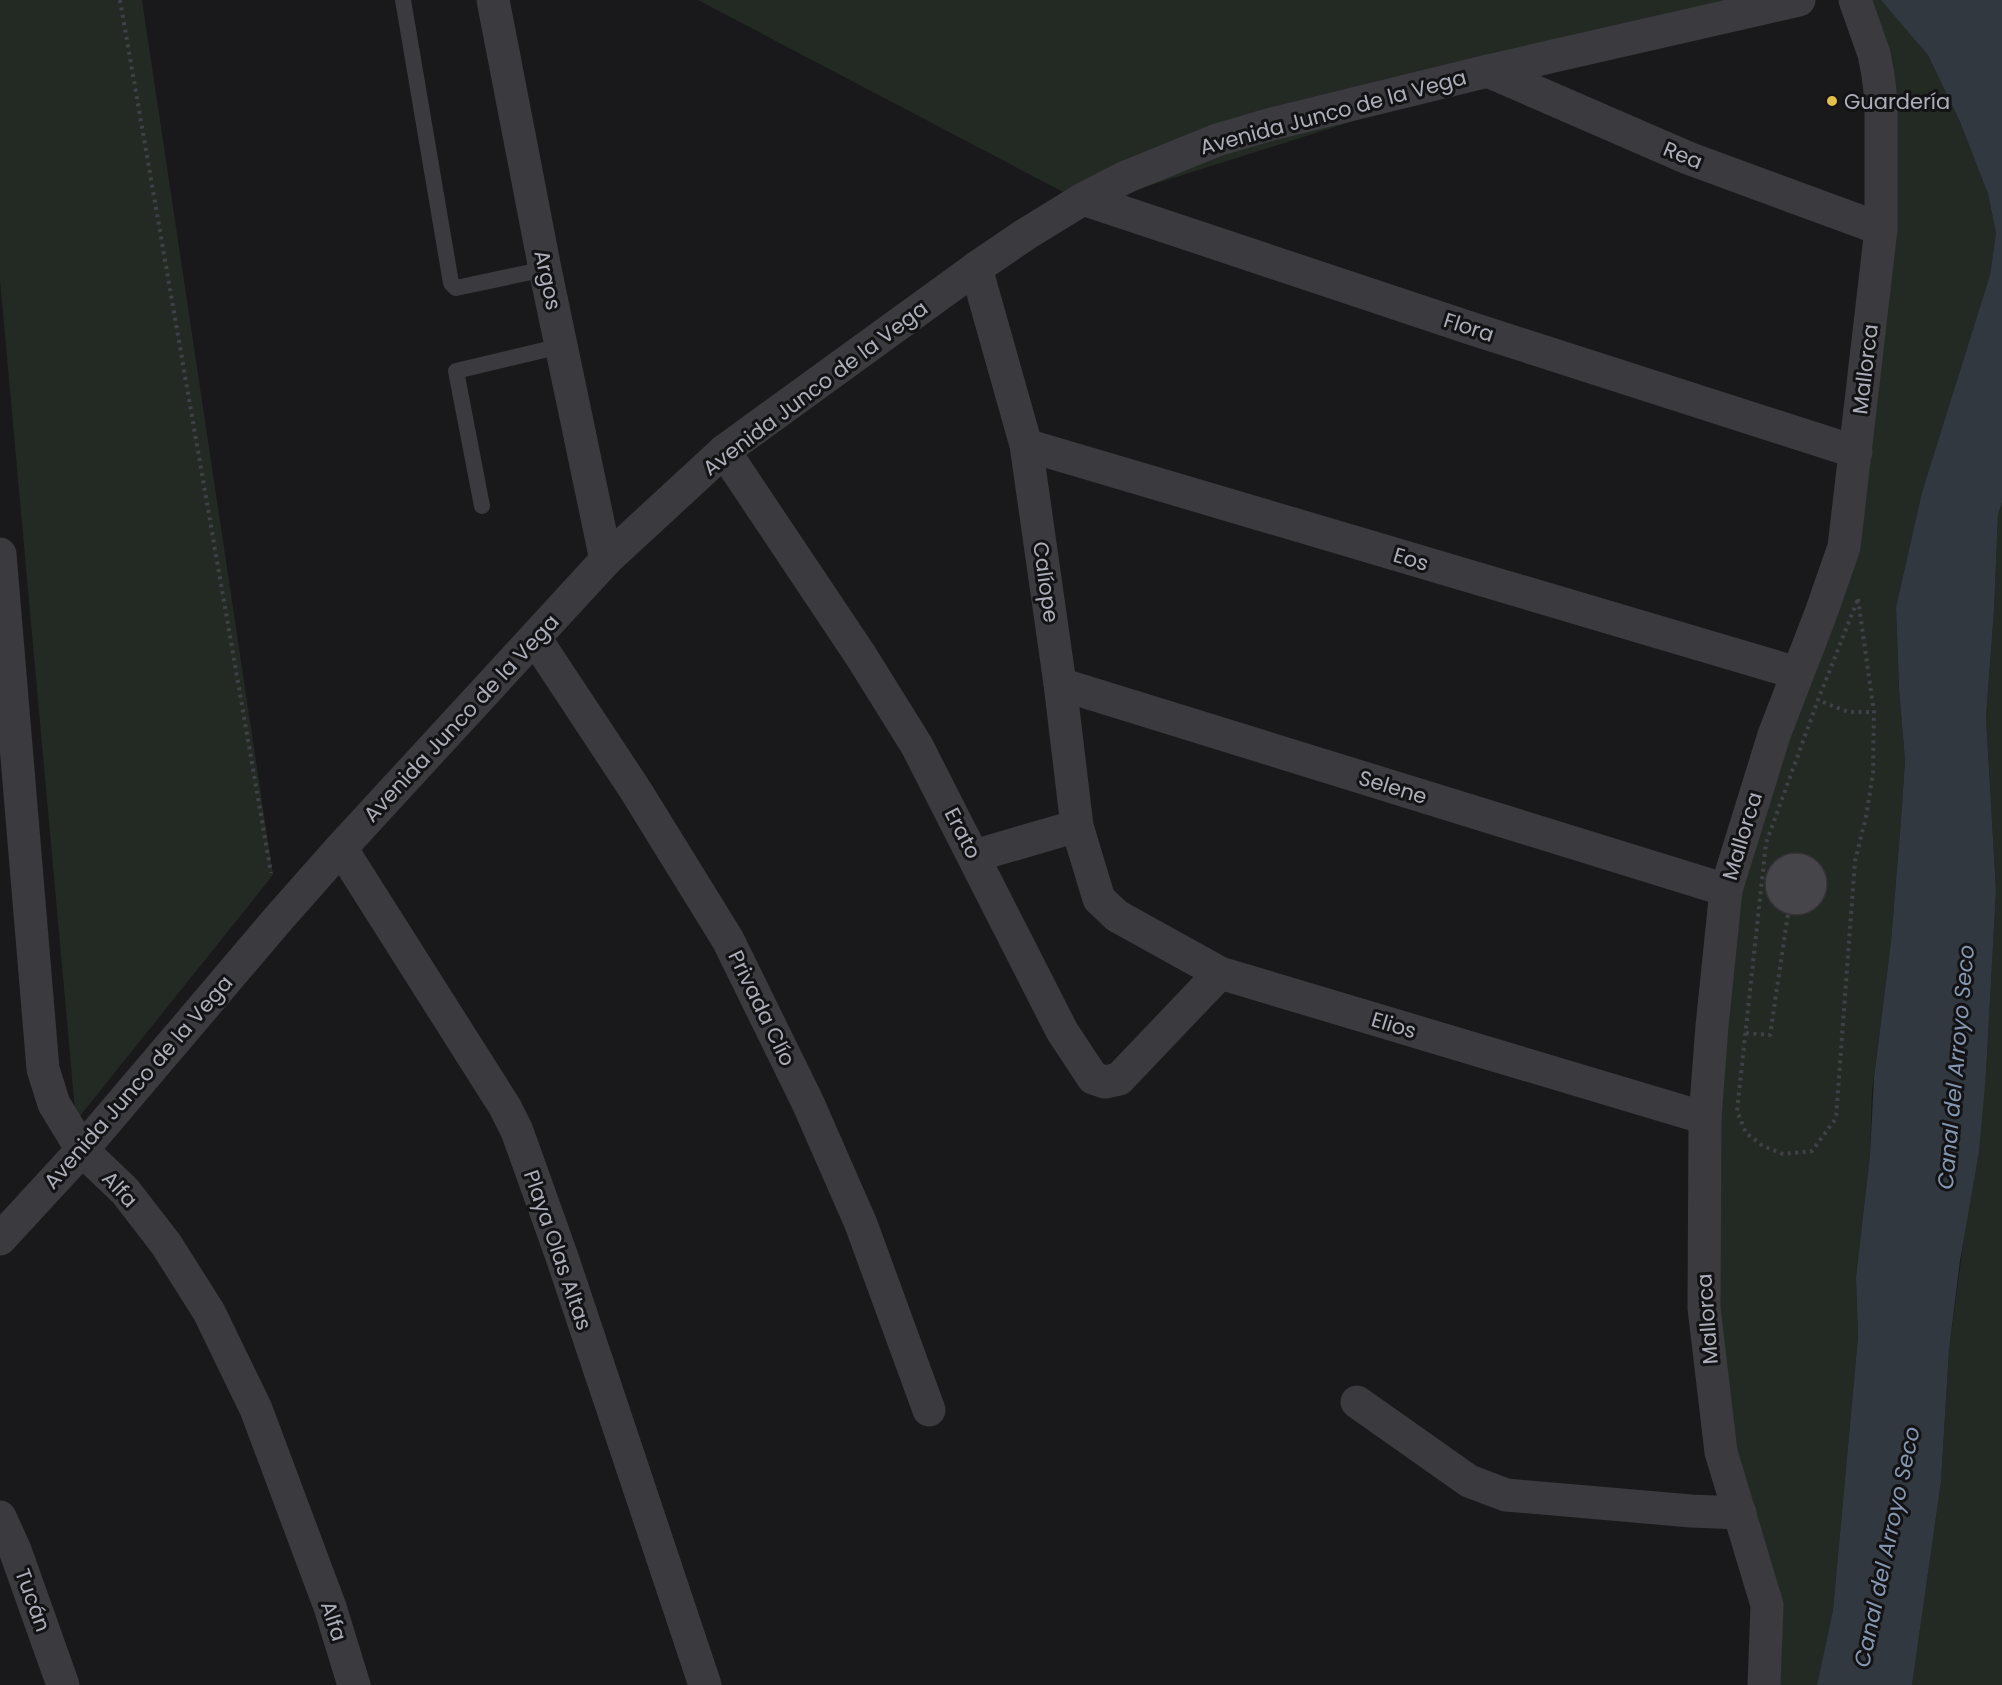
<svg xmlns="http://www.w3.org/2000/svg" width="2002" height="1685" font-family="Poppins,sans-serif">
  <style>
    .green { fill: #232a24 }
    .water { fill: #31383f }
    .building { fill: #46454a; stroke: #333236; stroke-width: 1.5 }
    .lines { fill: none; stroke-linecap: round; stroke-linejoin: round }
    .path { stroke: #404146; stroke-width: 4; stroke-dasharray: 3 4.5; stroke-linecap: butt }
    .service { stroke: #3a3a3f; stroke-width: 16 }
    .minor { stroke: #3a3a3f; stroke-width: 33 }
    .tertiary { stroke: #3a3a3f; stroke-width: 33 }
    .poi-dot { fill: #e4bf46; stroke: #131315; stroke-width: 2 }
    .labels { text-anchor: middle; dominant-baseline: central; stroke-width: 6; stroke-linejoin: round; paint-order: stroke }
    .poi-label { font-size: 21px; fill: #acaeb9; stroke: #131315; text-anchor: start }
    .street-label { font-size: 21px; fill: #acaeb9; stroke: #131315 }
    .water-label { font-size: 22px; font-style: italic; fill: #8698b1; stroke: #131315 }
  </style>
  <rect width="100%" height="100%" fill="#19181a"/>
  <g class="green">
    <path d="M0,0H142L273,875L76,1121L0,280Z"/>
    <path d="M698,0H1736L1088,205Z"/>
    <path d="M1855,0H1884L1928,55L1960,122L1988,194L1996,233L1990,275L1922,492L1896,607L1899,688L1905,761L1901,820L1891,941L1872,1091L1870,1155L1856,1277L1858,1337L1833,1610L1817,1685H1765L1712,1387L1726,890L1821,613L1881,229Z"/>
    <path d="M2002,502V1685H1912L1941,1482L1949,1350L1986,1073L1996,891L1986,717L1994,611L1998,515Z"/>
  </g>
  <path class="water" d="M1881,0H2002V502L1998,515L1994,611L1986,717L1996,891L1986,1073L1979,1151L1960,1261L1949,1350L1941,1482L1912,1685H1817L1833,1610L1858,1337L1856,1277L1870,1155L1874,1077L1891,941L1901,820L1905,761L1899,688L1896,607L1922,492L1990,275L1996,233L1988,194L1960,122L1928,55Z"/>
  <circle class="building" cx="1796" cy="884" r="31"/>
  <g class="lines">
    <g class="path">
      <path d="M120,0L271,873"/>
      <path d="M1858,599L1874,712L1873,773L1866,817L1855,861L1836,1118L1812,1151L1783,1154L1763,1146L1746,1133L1737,1111L1766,843L1818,700Z"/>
      <path d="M1823,702L1848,712H1874"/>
      <path d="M1746,1033L1770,1035L1788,914"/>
    </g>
    <g class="service">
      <path d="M403,0L451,283L456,288L545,269"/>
      <path d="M482,506L456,371L561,346"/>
    </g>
    <g class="minor">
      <path d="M493,0L545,269L606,560"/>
      <path d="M1488,71L1688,158L1881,229"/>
      <path d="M1083,199L1473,329L1856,452"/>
      <path d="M976,268L1026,445L1060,684L1077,826L1099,899L1117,916L1220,973L1705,1118"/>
      <path d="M1026,445L1797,673"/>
      <path d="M724,451L861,656L917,746L1062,1031L1093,1078L1105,1082L1119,1079L1220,973"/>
      <path d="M0,554L43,1069L54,1104L82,1150L125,1191L166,1244L209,1312L256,1409L330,1607L354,1685"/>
      <path d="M535,638L636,791L728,940L808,1103L861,1224L929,1410"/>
      <path d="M1060,684L1726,890"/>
      <path d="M341,848L505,1107L517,1131L562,1257L705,1685"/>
      <path d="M974,856L1077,826"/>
      <path d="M1357,1402L1469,1481L1506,1495L1691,1511L1740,1513"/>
      <path d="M0,1517L15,1550L63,1685"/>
      <path d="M1764,1685L1767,1605L1721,1452L1704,1308L1705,1118L1712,1026L1726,890L1774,735L1821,613L1844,547L1881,229V100L1878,75L1874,54L1855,0"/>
    </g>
    <path class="tertiary" d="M0,1239L82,1150L279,918L341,848L606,560L724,451L976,268L1026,234L1083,199L1126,177L1217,140L1268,125L1488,71L1799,0"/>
  </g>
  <circle class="poi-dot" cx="1832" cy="101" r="6"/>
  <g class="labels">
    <g class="poi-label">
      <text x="1844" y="101">Guardería</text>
    </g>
    <g class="street-label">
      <text transform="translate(1333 112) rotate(-15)">Avenida Junco de la Vega</text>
      <text transform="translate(1683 155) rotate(22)">Rea</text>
      <text transform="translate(548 280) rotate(78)">Argos</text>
      <text transform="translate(1469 327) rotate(18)">Flora</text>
      <text transform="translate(1865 369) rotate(-83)">Mallorca</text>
      <text transform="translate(815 388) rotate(-37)">Avenida Junco de la Vega</text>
      <text transform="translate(1411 559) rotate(17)">Eos</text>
      <text transform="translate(1046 582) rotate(82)">Calíope</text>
      <text transform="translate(461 718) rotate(-47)">Avenida Junco de la Vega</text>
      <text transform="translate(1393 787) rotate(17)">Selene</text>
      <text transform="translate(963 833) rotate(63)">Erato</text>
      <text transform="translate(1742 836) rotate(-73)">Mallorca</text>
      <text transform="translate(762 1008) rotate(64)">Privada Clío</text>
      <text transform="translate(1394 1025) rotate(17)">Elios</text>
      <text transform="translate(138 1082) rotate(-49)">Avenida Junco de la Vega</text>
      <text transform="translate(120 1189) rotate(47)">Alfa</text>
      <text transform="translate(558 1250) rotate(71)">Playa Olas Altas</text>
      <text transform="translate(1707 1319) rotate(-94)">Mallorca</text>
      <text transform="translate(33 1600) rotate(70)">Tucán</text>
      <text transform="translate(334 1621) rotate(72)">Alfa</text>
    </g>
    <g class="water-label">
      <text transform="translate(1956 1067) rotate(-85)">Canal del Arroyo Seco</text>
      <text transform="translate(1887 1547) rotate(-78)">Canal del Arroyo Seco</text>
    </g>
  </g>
</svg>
